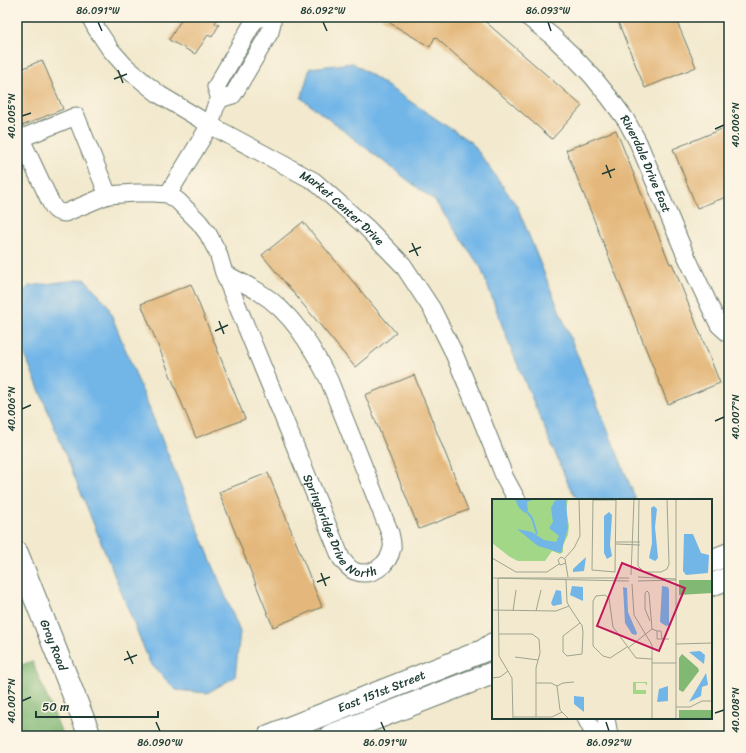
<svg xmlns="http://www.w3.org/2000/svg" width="746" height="753" font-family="Sriracha,sans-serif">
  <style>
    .forest { fill: #81b874; stroke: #507a54 }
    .water { fill: #72b6e8; stroke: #487a8e }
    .building { fill: #e4b87b }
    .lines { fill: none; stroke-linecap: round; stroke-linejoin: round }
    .minor-casing { stroke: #69796a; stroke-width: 19 }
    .tertiary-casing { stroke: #69796a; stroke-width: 24 }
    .minor { stroke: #fff; stroke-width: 17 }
    .tertiary { stroke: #fff; stroke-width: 22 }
    .ticks { fill: none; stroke: #1f3d34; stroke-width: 1.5 }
    .labels { text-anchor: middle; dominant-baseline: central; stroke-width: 4; stroke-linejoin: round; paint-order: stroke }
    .street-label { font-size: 12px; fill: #1f3d34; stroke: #fcf5e5 }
    .inset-river { fill: none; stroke: #72b6e8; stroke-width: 2 }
    .inset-road { fill: none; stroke: #9ea490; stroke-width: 1 }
    .view { fill: #c2185b; fill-opacity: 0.15; stroke: #c2185b; stroke-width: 2 }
    .inset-edge { fill: none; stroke: #1f3d34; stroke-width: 2 }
    .neatline { fill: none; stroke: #1f3d34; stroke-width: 1.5 }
    .ticks-label { font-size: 10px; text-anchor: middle; fill: #1f3d34 }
  </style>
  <rect width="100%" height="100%" fill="#fcf5e5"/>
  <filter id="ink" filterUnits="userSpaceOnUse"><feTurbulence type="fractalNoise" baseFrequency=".025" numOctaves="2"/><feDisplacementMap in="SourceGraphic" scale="8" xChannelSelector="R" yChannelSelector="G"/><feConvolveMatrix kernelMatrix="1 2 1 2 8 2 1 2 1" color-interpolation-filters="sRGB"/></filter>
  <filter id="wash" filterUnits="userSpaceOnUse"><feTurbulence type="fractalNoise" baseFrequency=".012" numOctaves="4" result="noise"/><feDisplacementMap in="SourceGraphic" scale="16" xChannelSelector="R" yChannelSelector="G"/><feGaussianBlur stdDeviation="0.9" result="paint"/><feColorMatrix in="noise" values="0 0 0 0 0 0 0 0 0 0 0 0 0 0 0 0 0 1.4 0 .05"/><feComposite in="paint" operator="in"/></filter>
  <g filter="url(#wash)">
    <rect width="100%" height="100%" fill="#f2e9ce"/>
    <path class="forest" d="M32,661L63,736H17V667Z"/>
    <g class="water">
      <path d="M353,63L472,143L517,206L636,500H578L569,486L509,344L481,268L435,201L301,98L310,68Z"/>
      <path d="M85,279L107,304L240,632L235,677L207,693L176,690L150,663L17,335V298L29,286Z"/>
    </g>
    <g id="blocks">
      <g class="building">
        <path d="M183,17H218L215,23L219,25L212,37L208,35L195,54L169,40Z"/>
        <path d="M380,17H480L582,106L552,139L435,37L430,47Z"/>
        <path d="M616,17H675L696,67L645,88Z"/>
        <path d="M42,60L63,109L17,128V71Z"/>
        <path d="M729,126V196L697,208L673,149Z"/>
        <path d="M616,130L670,264L672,263L720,383L668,404L566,150Z"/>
        <path d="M303,222L396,333L355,367L262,255Z"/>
        <path d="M191,284L245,419L196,438L141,304Z"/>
        <path d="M414,375L468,510L419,529L365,395Z"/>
        <path d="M268,473L322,607L273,627L219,492Z"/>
      </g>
    </g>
  </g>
  <g filter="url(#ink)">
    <use href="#blocks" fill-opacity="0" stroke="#69796a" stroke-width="1"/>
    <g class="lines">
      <defs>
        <g id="minor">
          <path id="s1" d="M90,17L96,28L110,49L125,66L146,84L160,95L210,125L314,181L366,227L403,265L432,309L452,349L481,418L505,478L517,500"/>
          <path id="s2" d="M528,17L552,36L573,56L592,76L609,97L626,120L638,142L683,249L712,311L719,325L729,334"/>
          <path d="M220,99L233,95L270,32L272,23V17"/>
          <path d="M21,139L50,201C54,209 55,212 65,213L108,195"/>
          <path id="s3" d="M17,140L76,116L108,195L135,193H154L168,194L178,201L199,222L208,234L218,253L224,273L341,558C344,562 348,568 354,571C371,578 389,565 392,548C393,544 391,538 390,533L329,380C312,347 292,312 259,292C248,285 236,280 224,273"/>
          <path d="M168,194L210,125L215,108L220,99L216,87L254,21L261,17"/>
          <path d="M586,718L595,736"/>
          <path d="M606,718L609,736"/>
        </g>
        <g id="tertiary">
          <path id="s4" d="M17,553L90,736"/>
          <path d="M711,561L729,554"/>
          <path d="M711,585L729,578"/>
          <path id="s5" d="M269,736L483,651L493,644"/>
          <path d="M330,736L493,673"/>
        </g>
      </defs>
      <use href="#minor" class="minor-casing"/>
      <use href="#tertiary" class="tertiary-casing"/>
      <use href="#minor" class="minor"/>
      <use href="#tertiary" class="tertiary"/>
    </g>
  </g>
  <path class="ticks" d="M98,22L102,31M323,22L327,31M548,22L551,31M118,70L123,83M114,79L127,74M22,116L31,113M715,129L724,125M606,165L611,178M602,174L615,169M412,243L418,256M409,252L421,247M219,321L224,334M215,331L228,325M22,409L31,405M715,421L724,417M321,573L326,586M317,582L330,577M127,651L133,664M124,660L137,655M22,701L31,697M715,713L724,710M156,722L160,731M381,722L385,731M606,722L609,731"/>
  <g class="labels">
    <g class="street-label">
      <text stroke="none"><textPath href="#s2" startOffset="191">Riverdale Drive East</textPath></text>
      <text stroke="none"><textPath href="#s1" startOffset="321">Market Center Drive</textPath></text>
      <text stroke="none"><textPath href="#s3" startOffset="592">Springbridge Drive North</textPath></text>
      <text stroke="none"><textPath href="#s4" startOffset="99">Gray Road</textPath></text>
      <text stroke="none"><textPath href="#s5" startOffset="121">East 151st Street</textPath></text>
    </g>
  </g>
  <g transform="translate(492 499)">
    <rect width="220" height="220" fill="#f2e9ce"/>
    <path d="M0,0H76L74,11L77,27L76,36L71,46V53L68,55L60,52L53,62H26L18,58L0,44ZM141,183H155V187L153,184H144V191H154V195H141Z" fill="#a2d788"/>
    <path d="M187,81H220V94L187,96ZM190,155L206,169L207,172L191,193L187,191V159ZM187,211H220V220H187Z" fill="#81b874"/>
    <path d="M23,0H43L35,3L36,12L33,14L27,9ZM64,0H74L76,29L69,54L46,47L25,30L40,33L52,41L64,43L67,37L57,29L61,23L59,9ZM162,7L165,10L163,28L166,59L163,62L157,59L160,44L159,9ZM117,13L120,16L118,46L120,57L115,60L112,54V17ZM192,35H201L209,54L217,56L216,74L194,76L191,72ZM94,58L92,72L81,73V70ZM80,87L91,88V102L78,96ZM170,87L176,88L177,91V126L174,127L168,123ZM131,88L135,89L136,113L145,134L144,136L140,135L133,124ZM64,91L69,92L70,105L61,107L59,104ZM208,152L213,156L212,165L197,153ZM214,174L216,186L210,188L209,197L197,203ZM176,187V202L165,203L167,190ZM82,197L92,198V213L82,205Z" fill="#72b6e8"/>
    <path class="inset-river" d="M35,13L40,19L45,35"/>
    <path class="inset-road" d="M147,0L146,67L152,73H169L175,70L177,65L175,0M101,1H124L123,73L100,71ZM124,43H148M124,45L148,46M0,59L24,73H55L67,65M73,59L82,49L88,37L87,0M74,64L68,66L66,61L69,58L73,60L76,78M139,76L142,0M146,78L184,80M0,79L137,82M6,79L7,157L20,179L21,220M6,79H137M74,81L75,103L77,107L88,124L90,126L91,133L90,155L75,157L71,153V137L88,124M146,82L184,81M140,85L142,116L160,146V220M0,111L64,112L77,107M21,112L24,91M44,112L49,91M158,122L153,110V94L155,92L157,94L160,130M160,130L165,132V140H177M165,132H169L170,140M7,135H40L47,140L48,154L44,169V218M184,145L220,144M135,148L118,159L111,157L101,147V102L104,97L113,96L117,99L121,128L144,159L160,160M136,149L160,130M23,158L46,161M160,164H184M0,179L8,178L16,172M44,184H59L65,187L68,211L77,220M65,187L71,184L82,183M184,208H198L210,202H220M21,218H60L70,213M184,220V0"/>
    <path class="view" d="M130,64L193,89L167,152L105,127Z"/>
    <rect width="220" height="220" class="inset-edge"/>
  </g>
  <rect width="746" height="753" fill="none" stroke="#fcf5e5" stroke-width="44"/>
  <path d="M36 711v6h122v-6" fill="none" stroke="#1f3d34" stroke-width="2"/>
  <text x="42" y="711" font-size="12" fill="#1f3d34" stroke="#fcf5e5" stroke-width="3" paint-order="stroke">50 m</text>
  <rect x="22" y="22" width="702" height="709" class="neatline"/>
  <g class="ticks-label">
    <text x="98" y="14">86.091°W</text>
    <text x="323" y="14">86.092°W</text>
    <text x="548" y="14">86.093°W</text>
    <text transform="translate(11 116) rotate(-90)" y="4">40.005°N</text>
    <text transform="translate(735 125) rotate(-90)" y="4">40.006°N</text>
    <text transform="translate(11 409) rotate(-90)" y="4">40.006°N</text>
    <text transform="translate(735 417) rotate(-90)" y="4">40.007°N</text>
    <text transform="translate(11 701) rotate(-90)" y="4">40.007°N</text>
    <text transform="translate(735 710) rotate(-90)" y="4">40.008°N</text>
    <text x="160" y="746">86.090°W</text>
    <text x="385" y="746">86.091°W</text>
    <text x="609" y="746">86.092°W</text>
  </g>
</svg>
